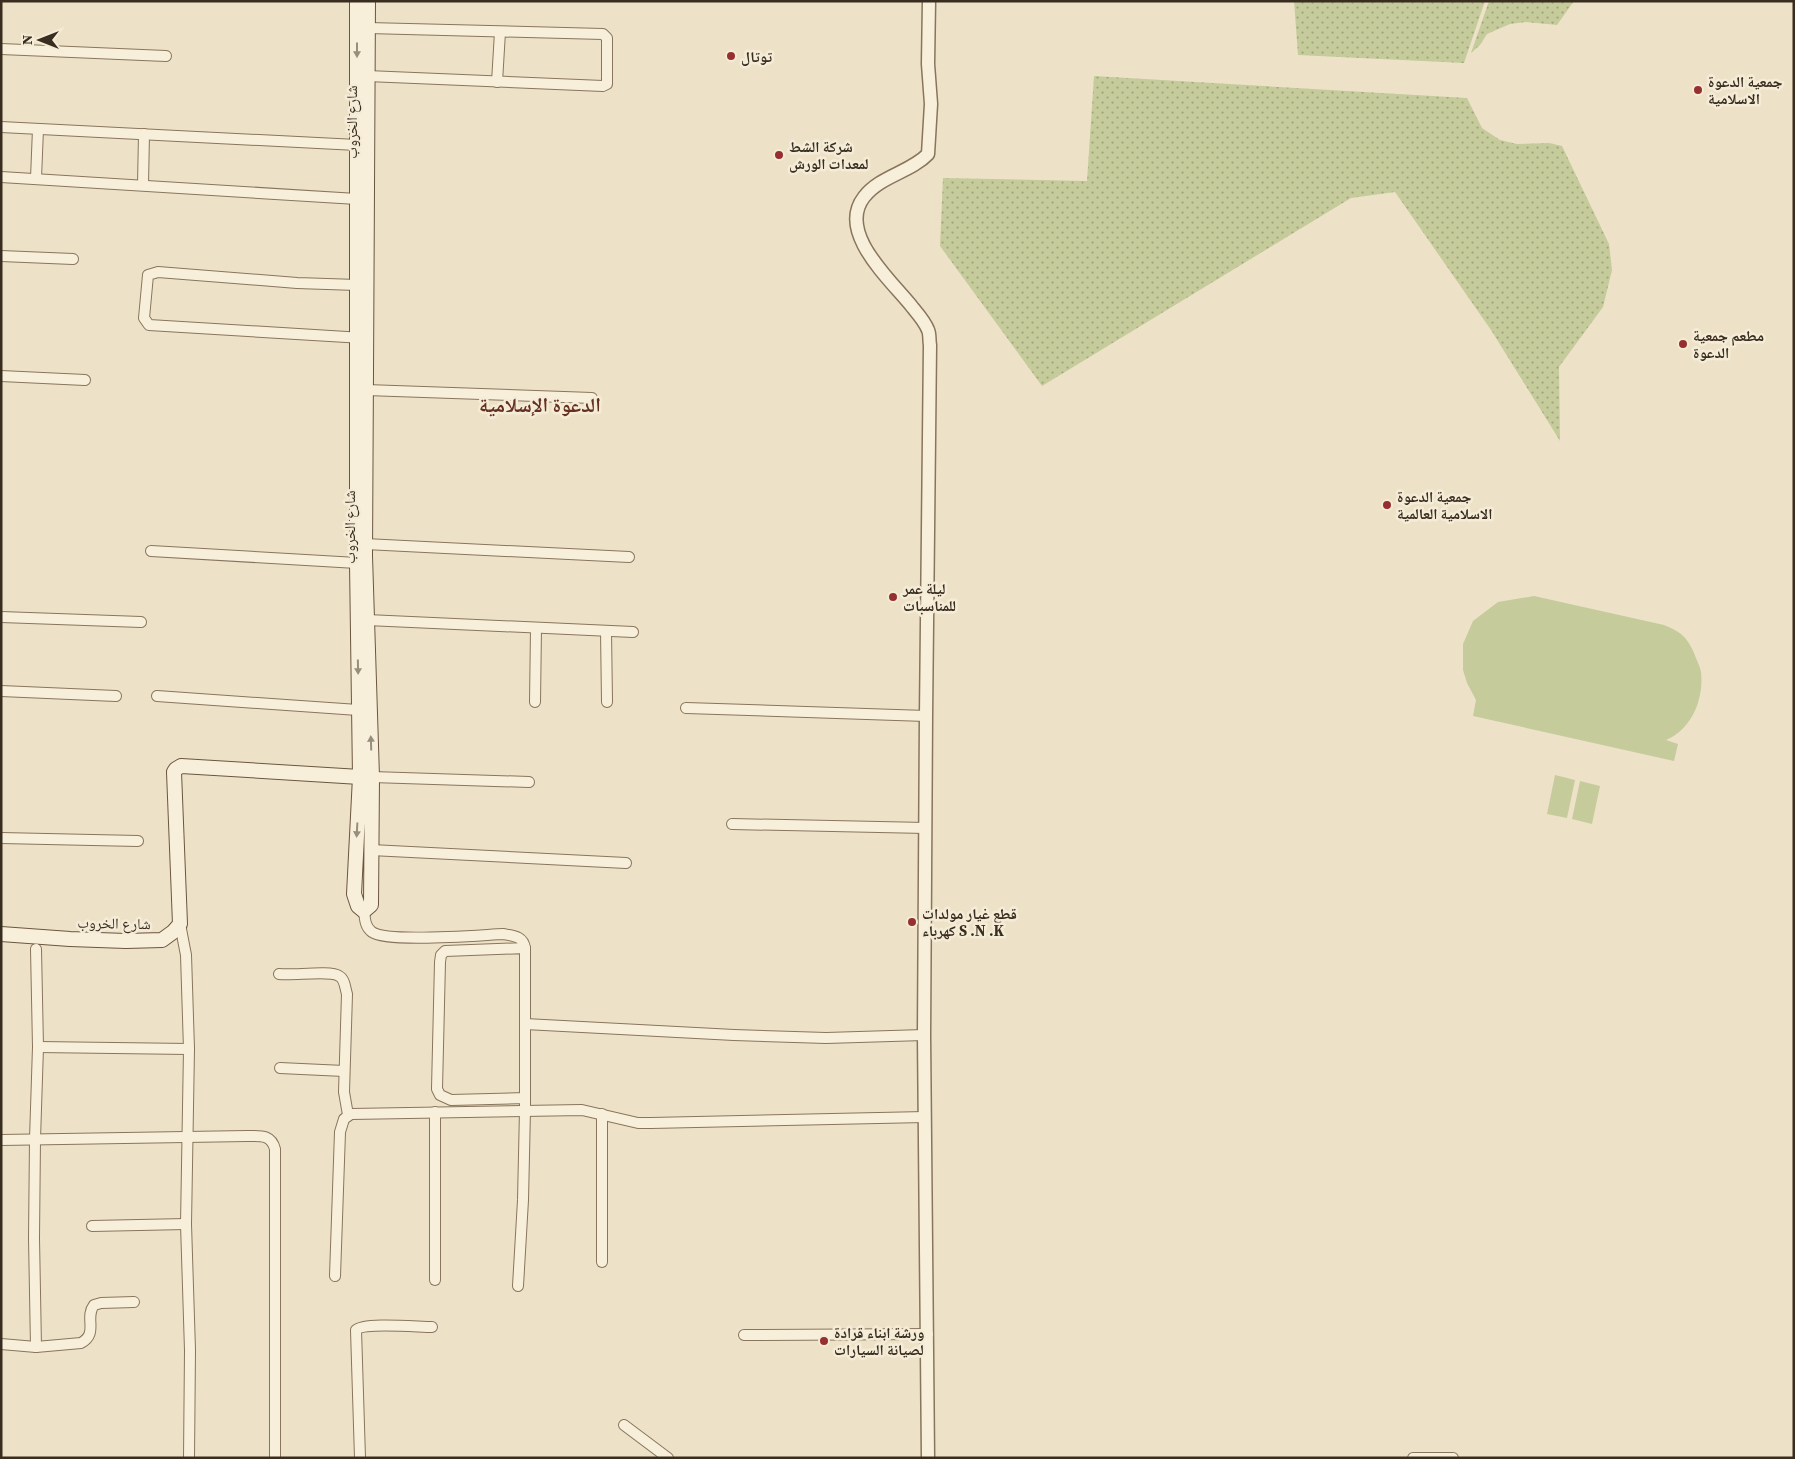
<svg xmlns="http://www.w3.org/2000/svg" width="1795" height="1459" font-family="'Source Serif 4','Noto Naskh Arabic',serif">
  <style>
    .park { fill: #c5cb9b }
    .garden { fill: url(#garden-dots) }
    .lines { fill: none; stroke-linecap: round; stroke-linejoin: round }
    .minor-casing { stroke: #88755d; stroke-width: 12 }
    .tertiary-casing { stroke: #88755d; stroke-width: 15 }
    .secondary-casing { stroke: #6a5640; stroke-width: 16 }
    .minor { stroke: #f8efda; stroke-width: 10 }
    .tertiary { stroke: #f8efda; stroke-width: 12 }
    .secondary { stroke: #f8efda; stroke-width: 14 }
    .oneway { fill: #988e7d }
    .poi-dot { fill: #962f2f; stroke: #f5ecd7; stroke-width: 2 }
    .labels { text-anchor: middle; dominant-baseline: central; stroke-width: 5; stroke-linejoin: round; paint-order: stroke }
    .poi-label { font-size: 15px; font-weight: bold; fill: #392d20; stroke: #f5ecd7; text-anchor: start }
    .street-label { font-size: 15px; fill: #392d20; stroke: #f5ecd7 }
    .district-label { font-size: 20px; font-weight: bold; fill: #653021; stroke: #f5ecd7 }
  </style>
  <defs>
    <pattern id="garden-dots" width="8" height="8" patternUnits="userSpaceOnUse" patternTransform="scale(1.25)"><rect width="8" height="8" fill="#c5cb9b"/><path d="M2 2h.1M6 6h.1" fill="none" stroke="#a1a57e" stroke-width="1.8" stroke-linecap="round"/></pattern>
  </defs>
  <rect width="100%" height="100%" fill="#ede2c7"/>
  <g class="park">
    <path d="M1534,596L1664,625C1669,627 1676,630 1681,634C1687,639 1691,646 1694,653C1696,659 1700,666 1701,672C1704,699 1692,729 1666,740L1678,744L1674,761L1473,716L1476,700L1467,683L1463,670V644L1473,621L1498,602Z"/>
    <path d="M1555,775L1575,780L1567,818L1547,814Z"/>
    <path d="M1580,781L1600,786L1592,824L1572,819Z"/>
  </g>
  <g class="garden">
    <path d="M1294,1H1485L1464,63L1298,55Z"/>
    <path d="M1489,1H1574L1557,25L1526,22L1510,24L1487,34L1480,45L1471,53Z"/>
    <path d="M1094,76L1467,98L1482,128L1500,140L1517,144L1549,143L1562,146L1609,244L1612,270L1603,307L1559,367L1560,441L1491,330L1395,192L1351,198L1042,386L940,246L943,178L1087,181Z"/>
  </g>
  <g class="lines">
    <defs>
      <g id="minor">
        <path d="M1,49L166,56"/>
        <path d="M367,76L603,86L607,84V38L603,34L368,28"/>
        <path d="M497,82L500,32"/>
        <path d="M1,127L357,145"/>
        <path d="M1,177L357,199"/>
        <path d="M36,178L38,129"/>
        <path d="M143,185L144,134"/>
        <path d="M1,256L73,259"/>
        <path d="M357,285L297,283L158,272L148,275L144,318L149,325L363,338"/>
        <path d="M1,376L85,380"/>
        <path d="M366,390L592,398"/>
        <path d="M365,544L629,557"/>
        <path d="M151,551L357,563"/>
        <path d="M1,617L141,622"/>
        <path d="M367,620L633,632"/>
        <path d="M606,631L607,702"/>
        <path d="M1,691L116,696"/>
        <path d="M157,696L358,710"/>
        <path d="M535,702L536,628"/>
        <path d="M686,708L926,716"/>
        <path d="M372,777L529,782"/>
        <path d="M732,824L926,828"/>
        <path d="M1,838L138,841"/>
        <path d="M371,850L626,863"/>
        <path d="M364,911C365,919 365,927 372,932C387,943 480,935 503,934C514,936 523,936 525,948"/>
        <path d="M180,924L186,955L189,1049L186,1224L190,1350L189,1458"/>
        <path d="M36,949L38,1047L35,1139L34,1238L36,1347"/>
        <path d="M279,974C292,976 330,970 339,976C345,979 345,988 347,994L344,1092L348,1115"/>
        <path d="M525,1024L734,1035L826,1038L924,1035"/>
        <path d="M38,1047L189,1049"/>
        <path d="M280,1068L344,1071"/>
        <path d="M435,1112V1280"/>
        <path d="M602,1114V1262"/>
        <path d="M1,1140L247,1136C260,1136 271,1134 275,1149V1458"/>
        <path d="M92,1226L186,1224"/>
        <path d="M335,1276L340,1132L344,1119L351,1114L582,1110L638,1123H651L925,1117"/>
        <path d="M518,1286L523,1200L525,1110V948L445,951L441,955L440,962L437,1089L440,1095L451,1100L525,1098"/>
        <path d="M744,1335L928,1334"/>
        <path d="M1,1344L36,1347L81,1343C99,1333 84,1318 94,1305L101,1303L134,1302"/>
        <path d="M624,1425L668,1458"/>
        <path d="M360,1458L356,1330C364,1322 418,1327 432,1327"/>
        <path d="M1413,1458H1453"/>
      </g>
      <path id="tertiary" d="M928,1458L924,1035L926,716L930,345C929,340 930,334 928,330C925,322 918,314 913,308C892,281 836,233 864,197C880,176 911,172 928,154L931,104L928,64L929,1"/>
      <g id="secondary">
        <path d="M357,1V563L360,777L354,894L358,906L364,911L371,905L372,777L365,556L368,1"/>
        <path d="M1,934L70,939L126,941L162,940L173,932L180,924L174,772L176,769L181,766L360,777"/>
      </g>
    </defs>
    <use href="#minor" class="minor-casing"/>
    <use href="#tertiary" class="tertiary-casing"/>
    <use href="#secondary" class="secondary-casing"/>
    <use href="#minor" class="minor"/>
    <use href="#tertiary" class="tertiary"/>
    <use href="#secondary" class="secondary"/>
  </g>
  <defs><path id="oneway-solid" d="M-6-.8H1V-3.2L6.5 0L1 3.2V.8H-6Z" transform="scale(1.25)"/></defs>
  <g class="oneway">
    <use href="#oneway-solid" transform="translate(357 50) rotate(90)"/>
    <use href="#oneway-solid" transform="translate(358 667) rotate(89)"/>
    <use href="#oneway-solid" transform="translate(371 743) rotate(-92)"/>
    <use href="#oneway-solid" transform="translate(357 830) rotate(93)"/>
  </g>
  <g class="poi-dot">
    <circle cx="731" cy="56" r="5"/>
    <circle cx="1698" cy="90" r="5"/>
    <circle cx="779" cy="155" r="5"/>
    <circle cx="1683" cy="344" r="5"/>
    <circle cx="1387" cy="505" r="5"/>
    <circle cx="893" cy="597" r="5"/>
    <circle cx="912" cy="922" r="5"/>
    <circle cx="824" cy="1341" r="5"/>
  </g>
  <g class="labels">
    <g class="poi-label">
      <text x="741" y="56">توتال</text>
      <text x="1708" y="81">جمعية الدعوة<tspan x="1708" dy="17">الاسلامية</tspan></text>
      <text x="789" y="146">شركة الشط<tspan x="789" dy="17">لمعدات الورش</tspan></text>
      <text x="1693" y="335">مطعم جمعية<tspan x="1693" dy="17">الدعوة</tspan></text>
      <text x="1397" y="496">جمعية الدعوة<tspan x="1397" dy="17">الاسلامية العالمية</tspan></text>
      <text x="903" y="588">ليلة عمر<tspan x="903" dy="17">للمناسبات</tspan></text>
      <text x="922" y="913">قطع غيار مولدات<tspan x="922" dy="17">كهرباء S .N .K</tspan></text>
      <text x="834" y="1332">ورشة ابناء قرادة<tspan x="834" dy="17">لصيانة السيارات</tspan></text>
    </g>
    <g class="street-label">
      <text transform="translate(351 122) rotate(-90)">شارع الخروب</text>
      <text transform="translate(349 527) rotate(-90)">شارع الخروب</text>
      <text transform="translate(114 923) rotate(1)">شارع الخروب</text>
    </g>
    <g class="district-label">
      <text x="540" y="405">الدعوة الإسلامية</text>
    </g>
  </g>
  <rect width="1795" height="1459" fill="none" stroke="#392d20" stroke-width="5"/>
  <g transform="translate(40 40) rotate(270)" stroke="#f5ecd7" stroke-width="4" paint-order="stroke">
  <path d="M0-4L9 19L0 12L-9 19Z" fill="#392d20"/>
  <text y="-8" font-size="14" font-weight="bold" text-anchor="middle" fill="#392d20">N</text>
  </g>
</svg>
